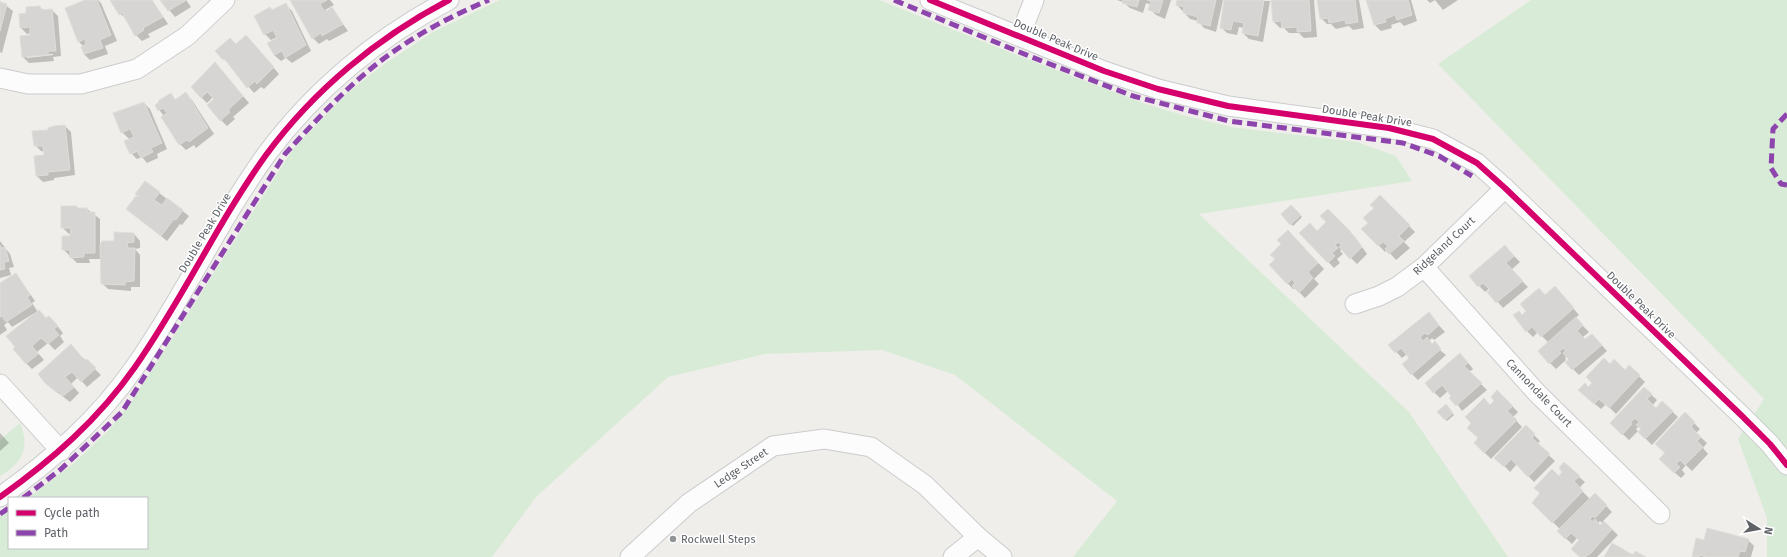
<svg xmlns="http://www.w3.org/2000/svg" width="1787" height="557" font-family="'Fira Sans',sans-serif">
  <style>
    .green { fill: #d8ebd6 }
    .shadow { fill: #0003; fill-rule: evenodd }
    .building { fill: #d6d5d3; stroke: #deddd9 }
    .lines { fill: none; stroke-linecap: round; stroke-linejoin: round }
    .minor-casing { stroke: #cbcccc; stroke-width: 21 }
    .minor { stroke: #fdfcfc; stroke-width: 19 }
    .quiet { stroke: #8e44ad; stroke-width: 5; stroke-dasharray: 10 5; stroke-linecap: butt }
    .cycleway-casing { stroke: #fff; stroke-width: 8 }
    .cycleway { stroke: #d6006c; stroke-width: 6 }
    .poi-dot { fill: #919496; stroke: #fff; stroke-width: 1.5 }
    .labels { text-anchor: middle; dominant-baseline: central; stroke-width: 3; stroke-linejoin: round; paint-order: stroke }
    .street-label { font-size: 11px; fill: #5f6368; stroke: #fff }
    .poi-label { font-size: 11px; fill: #5f6368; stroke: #fff; text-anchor: start }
  </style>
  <rect width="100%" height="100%" fill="#efeeea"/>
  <g class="green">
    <path d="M500,0H879L1009,52L1146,104L1182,115L1231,127L1357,142L1396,156L1412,181L1199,214L1409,412L1508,557H1073L1117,501L955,375L882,350L765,354L668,377L536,497L492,557H0V516L9,511V548H147V498H28L74,463L109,430L134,398L293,149L347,93L383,65L433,32Z"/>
    <path d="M1531,0H1787V557H1767V518L1738,439L1764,399L1438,64Z"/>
    <path d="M20,423C30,447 23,463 0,476V440Z"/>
  </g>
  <g class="shadow">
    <path d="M88,0H98L101,3L117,41L105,46L108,54L90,60L84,54V47L79,42L66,9Z"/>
    <path d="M111,0H152L168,24L148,34L150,37L142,41L136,35L127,19L120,14Z"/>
    <path d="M161,0H186L191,7L175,17Z"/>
    <path d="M293,0H330L334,5L325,10L327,12L332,9L348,31L329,41L327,39L319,44L313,38Z"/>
    <path d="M1117,0H1171L1165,19L1156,15L1150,9L1151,5L1146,3L1143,13L1130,8L1123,2Z"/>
    <path d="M1178,0H1223L1216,32L1204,28L1198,21L1190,19L1177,5Z"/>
    <path d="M1225,0L1270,1L1263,42L1249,39L1243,33L1244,28L1239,27L1237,35L1227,33L1221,27Z"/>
    <path d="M1272,0H1314L1317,37L1304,38L1299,33H1289L1283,27L1280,28L1274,22Z"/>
    <path d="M1318,0H1359L1364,28L1353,30L1349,26L1336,29L1331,24H1327L1321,18Z"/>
    <path d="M1367,0H1411L1417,21L1404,26L1400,22L1391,25L1392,28L1381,31L1375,25Z"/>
    <path d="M1427,0H1435L1430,3Z"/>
    <path d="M1435,0H1458L1443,10Z"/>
    <path d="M0,1L13,11L2,53L0,52Z"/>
    <path d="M286,5L292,11L311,51L292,63L286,58L281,61L274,55L277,37L271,40L265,34L273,11Z"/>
    <path d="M40,7L44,11L52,10L58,16L61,56L53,57L54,61L29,63L23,57L31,33L27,34L21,28L27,14ZM53,54V55L27,58V56Z"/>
    <path d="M252,43L279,74L264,89L261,87L254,93L217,51Z"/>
    <path d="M221,70L249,103L233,117L235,119L227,126L221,120L215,99L213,97L207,103L201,97Z"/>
    <path d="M170,94L176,100L186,94L192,100L214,134L196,148L194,145L186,150L180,144L163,117L164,116L156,106Z"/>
    <path d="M144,103L150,109L167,149L157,154L158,158L147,163L142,157L137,159L131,153L130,140L122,132ZM142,149L132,154V152Z"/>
    <path d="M65,126L71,132L75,175L54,178V180L43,182L37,176L45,156V152L41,151L35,145L49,131Z"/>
    <path d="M145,182L189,216L182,225L180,224L167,241L127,209L140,197Z"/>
    <path d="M1380,196L1415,232L1404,242L1410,248L1396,260L1387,250L1385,252L1363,229L1369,223Z"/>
    <path d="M1291,206L1302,217L1293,226L1282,214Z"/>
    <path d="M76,207L79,209H87L100,219V247L134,234L140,241V248L135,249L140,255V287H131V291L108,289L102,283V259H89L90,263H77L63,249L71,233L69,234L62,227Z"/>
    <path d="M1328,211L1355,237L1367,254L1357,264L1342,249L1340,251L1343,254L1337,259L1340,263L1334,268L1301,233L1317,232L1328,222Z"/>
    <path d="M1294,237L1324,269L1314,279L1319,284L1305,298L1295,288L1293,289L1270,265Z"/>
    <path d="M0,241L10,254L14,267L9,268L11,275L0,278Z"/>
    <path d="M1505,247L1520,262L1511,270L1528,287L1503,308L1489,292L1491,290L1490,288L1485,292L1470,276Z"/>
    <path d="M16,274L35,301L32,303L38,312L46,319L55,323L63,333L60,336L64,342L55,350L48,343L37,352L44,360L32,369L26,363L33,314L12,327L8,322L4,325L7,330L0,335V285Z"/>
    <path d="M1555,287L1579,315L1575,318L1589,332L1583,337L1585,340L1598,341L1607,351L1579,375L1567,363L1570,360L1567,356L1565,358L1566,360L1556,369L1550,363L1549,343L1538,332L1533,337L1527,331L1522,316Z"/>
    <path d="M1434,320L1445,332L1434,340L1432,338L1429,341L1446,355L1418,380L1412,374L1410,358L1407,354L1402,358L1390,345Z"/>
    <path d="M77,352L101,375L87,387L78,377L71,384L79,393L70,402L53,389Z"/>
    <path d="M1466,360L1473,369L1469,372L1487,390L1462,411L1448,391L1440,398L1434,392Z"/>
    <path d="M1610,365L1625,371L1630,367L1645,382L1616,414L1606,404L1601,409L1585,396L1588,388Z"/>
    <path d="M1644,388L1657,400L1652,406L1656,409L1662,402L1678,417L1652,445L1639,432L1642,429L1639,426L1636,429L1638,431L1629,440L1611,423Z"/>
    <path d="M1497,391L1518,412L1513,417L1522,427L1491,459L1475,443L1479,438L1490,406L1496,401Z"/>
    <path d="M1446,406L1454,415L1447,421L1439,412Z"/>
    <path d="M1685,414L1700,429L1696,433L1707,443L1703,448L1708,454L1692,471L1686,465L1682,470L1685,474L1681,478L1666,465V453Z"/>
    <path d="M1526,427L1540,441L1537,444L1555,461L1534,482L1517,464L1510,472L1496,457Z"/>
    <path d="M0,433L9,443L0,451Z"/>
    <path d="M1559,477H1579L1585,482L1579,488L1590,499L1595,494L1612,512L1603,521L1618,535L1597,557H1581L1580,540L1577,538L1572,544L1558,531L1560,529L1533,503ZM1600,521L1603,524L1600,526L1598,523Z"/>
    <path d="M1748,540L1754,546L1751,557H1693L1705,541Z"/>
  </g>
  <g class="building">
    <path d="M85,0H97L111,35L100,40L103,48L84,54L81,47L86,44L85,39L78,42L65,8Z"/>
    <path d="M110,0H152L163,17L143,28L144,30L135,36L122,13L119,15Z"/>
    <path d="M160,0H185V1L168,11Z"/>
    <path d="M290,0H327L320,4L325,12L332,7L343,24L322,36L321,33L312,39Z"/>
    <path d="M1123,0H1139L1137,7L1122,3Z"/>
    <path d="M1147,0H1163L1159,13L1148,10L1151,1Z"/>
    <path d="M1177,0H1216L1210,26L1197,23L1198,17L1183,13L1184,7L1176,5Z"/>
    <path d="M1224,0H1264L1258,36L1242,33L1244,23L1233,21L1231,30L1220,28Z"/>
    <path d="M1271,0H1309L1311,31L1297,32V27L1282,28L1281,21L1273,22Z"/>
    <path d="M1317,0H1355L1358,22L1346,24L1345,20L1329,23L1328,18L1320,19Z"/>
    <path d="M1366,0H1408L1412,15L1397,20L1395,15L1385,19L1386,22L1374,25Z"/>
    <path d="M0,2L7,4L0,31Z"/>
    <path d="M286,3L306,45L285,58L282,51L274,55L267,43L277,38L273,30L264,35L254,16L270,7L272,10Z"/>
    <path d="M40,6L41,10L52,9L56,51H48V55L22,57L20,36L30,35V27L20,28L19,14L26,13V7Z"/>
    <path d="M246,35L274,67L257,84L255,81L247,88L224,58L223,60L215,51L230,38L236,44Z"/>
    <path d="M215,62L243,96L228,110L230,112L220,121L207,105L214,99L207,92L201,98L191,87Z"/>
    <path d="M186,92L208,128L189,142L187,140L179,145L161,117L167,113L163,108L158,111L155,105L159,102L158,101L171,93L175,100Z"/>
    <path d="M144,102L162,143L151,148L153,152L141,158L137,151L130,154L124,141L134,137L130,129L121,133L113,113Z"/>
    <path d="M65,125L70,170L48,172V175L36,176L34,156L44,155L43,146H34L32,131L48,130V128L54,126Z"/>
    <path d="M145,181L160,192L154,200L162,205L167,198L183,210L176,220L174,219L161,236L126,209L136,196H139L135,194Z"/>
    <path d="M1380,195L1410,225L1399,236L1404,241L1389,254L1385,249L1388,246L1383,242L1378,246L1361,229L1368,223L1363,218L1374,208L1370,205Z"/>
    <path d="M1291,205L1301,215L1290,225L1281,214Z"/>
    <path d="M61,206H77V208H87V212H95V253H84V257L70,258V250H62V236H70L71,228H61Z"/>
    <path d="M1328,209L1349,230L1362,247L1350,259L1339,247L1342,245L1338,242L1335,245L1338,248L1332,253L1335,256L1328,263L1299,233L1310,223L1317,231L1326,222L1320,216Z"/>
    <path d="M1288,230L1318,263L1308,272L1313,278L1299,293L1292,286L1295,283L1292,279L1287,284L1269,265L1275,259L1270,255L1281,244L1277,240Z"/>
    <path d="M114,232L134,233V242L127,243L128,248H135L134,281L125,282V285L101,284L100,245L102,241H114Z"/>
    <path d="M0,245L1,248L5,247L9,261L4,262L5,269L0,270Z"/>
    <path d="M1505,245L1514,256L1506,263L1523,281L1496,303L1487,292L1490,290L1483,283L1478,287L1469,276Z"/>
    <path d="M16,273L30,295L27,297L32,305L6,322L2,316L0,317V283Z"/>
    <path d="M1555,286L1574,308L1541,337L1532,327L1526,332L1513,315L1519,311L1522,315L1526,311L1520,304L1539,288L1545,295Z"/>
    <path d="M39,310L46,318L49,316L58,326L54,329L59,335L48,344L41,338L32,346L38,354L26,364L13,349L15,347L6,336Z"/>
    <path d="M1429,312L1439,325L1428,335L1425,333L1420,337L1423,341L1427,337L1432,344L1435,341L1441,349L1411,375L1402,364L1409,358L1401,348L1395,353L1388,345Z"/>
    <path d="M1576,317L1583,325L1577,331L1585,339L1592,334L1602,345L1572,370L1565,362L1569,360L1563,353L1566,351L1563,348L1559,352L1561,353L1549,364L1538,351Z"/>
    <path d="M71,344L85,361L87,359L96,368L81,382L72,372L65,377L74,387L63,396L58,391L56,392L45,383L38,374Z"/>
    <path d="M1460,353L1468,363L1464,366L1482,383L1456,406L1449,398L1451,396L1442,385L1433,393L1425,383Z"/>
    <path d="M1604,358L1610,364L1614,359L1625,370L1629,365L1640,375L1609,408L1599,399L1594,404L1578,390L1585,383L1588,387L1592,383L1586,377Z"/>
    <path d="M1644,387L1652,394L1647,399L1656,408L1662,401L1673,411L1645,439L1638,432L1641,429L1636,425L1639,422L1635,418L1631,422L1632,424L1622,435L1610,423Z"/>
    <path d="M1497,390L1513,406L1507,411L1517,420L1484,453L1474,443L1478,438L1467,428L1471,423L1465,417L1484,398L1490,405L1494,401L1491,397Z"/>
    <path d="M1446,404L1453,413L1445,420L1437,412Z"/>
    <path d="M1685,412L1695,422L1691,427L1701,437L1697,441L1703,447L1685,465L1680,460L1676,464L1680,467L1674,473L1659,459L1665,453L1655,444Z"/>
    <path d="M1526,425L1535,434L1532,438L1550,454L1528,477L1511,459L1504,467L1494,458Z"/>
    <path d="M1564,462L1580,476L1574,481L1583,491L1552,523L1532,503L1540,493L1534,488L1552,469L1559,476L1562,472L1559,468Z"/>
    <path d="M1595,493L1607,505L1595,518L1593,516L1590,519L1592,522L1595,519L1600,525L1604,521L1612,529L1591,553L1585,557H1580L1571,549L1579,540L1571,533L1565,539L1557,531Z"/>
    <path d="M1707,528L1749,539L1745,552L1740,551L1738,557H1706L1700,555L1699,557H1692L1696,538L1704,540Z"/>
    <path d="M1612,543L1633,555L1635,551L1646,557H1604Z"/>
  </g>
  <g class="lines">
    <defs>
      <g id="minor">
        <path d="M930,0L1104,71L1158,89L1228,106L1389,128L1433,139L1477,163L1505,188L1742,416L1770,444L1787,465"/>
        <path d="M1020,36L1034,0"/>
        <path d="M0,78L28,84H81L137,69L187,36L225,0"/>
        <path d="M1424,267L1537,393L1660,514"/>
        <path d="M1355,304L1379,296L1397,287L1424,267L1505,188"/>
        <path d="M0,384L61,451"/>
        <path d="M0,497C52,460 98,420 135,367C183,299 217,223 266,155C314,90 378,37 449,0"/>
        <path d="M630,557L689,503L773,446L824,439L871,447L925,485L978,537L1002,557"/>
        <path d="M953,557L978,537"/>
      </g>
    </defs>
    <use href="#minor" class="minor-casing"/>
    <use href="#minor" class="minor"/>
    <g class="quiet">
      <path d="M894,0L1029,56L1133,96L1229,121L1403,143L1439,156L1472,176"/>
      <path d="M1787,114L1773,129L1771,168L1781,184L1787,185"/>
      <path d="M23,498L60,470L122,412L285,154C311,126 337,97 367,72C402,42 446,18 489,0"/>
      <path d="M0,514L9,508"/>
    </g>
    <defs>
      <g id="cycleway">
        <path d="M930,0L1104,71L1158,89L1228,106L1389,128L1433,139L1477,163L1505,188L1742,416L1770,444L1787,465"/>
        <path d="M0,497C52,460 98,420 135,367C183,299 217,223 266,155C314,90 378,37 449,0"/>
      </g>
    </defs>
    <use href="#cycleway" class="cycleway-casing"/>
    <use href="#cycleway" class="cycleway"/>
  </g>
  <circle class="poi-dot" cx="673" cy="539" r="4"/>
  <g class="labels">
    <g class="street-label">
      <text transform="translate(1056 40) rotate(23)">Double Peak Drive</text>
      <text transform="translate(1367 116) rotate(9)">Double Peak Drive</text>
      <text transform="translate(205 233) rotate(-59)">Double Peak Drive</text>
      <text transform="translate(1444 246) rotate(-43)">Ridgeland Court</text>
      <text transform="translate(1641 305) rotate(44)">Double Peak Drive</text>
      <text transform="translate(1539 393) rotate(46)">Cannondale Court</text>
      <text transform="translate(741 468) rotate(-34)">Ledge Street</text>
    </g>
    <g class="poi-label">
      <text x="681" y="539">Rockwell Steps</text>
    </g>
  </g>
  <rect x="8" y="497" width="140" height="52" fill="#ffffff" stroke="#bfc1c3"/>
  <rect x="16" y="510" width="20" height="6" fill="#d6006c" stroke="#bfc1c3"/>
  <text x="44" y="517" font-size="12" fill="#5f6368">Cycle path</text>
  <rect x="16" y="530" width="20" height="6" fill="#8e44ad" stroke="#bfc1c3"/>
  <text x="44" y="537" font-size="12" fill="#5f6368">Path</text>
  <g transform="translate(1759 529) rotate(101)" stroke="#ffffff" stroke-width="3" paint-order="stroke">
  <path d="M0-3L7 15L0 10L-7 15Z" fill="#5f6368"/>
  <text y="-6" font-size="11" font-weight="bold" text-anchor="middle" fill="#5f6368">N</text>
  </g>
</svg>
